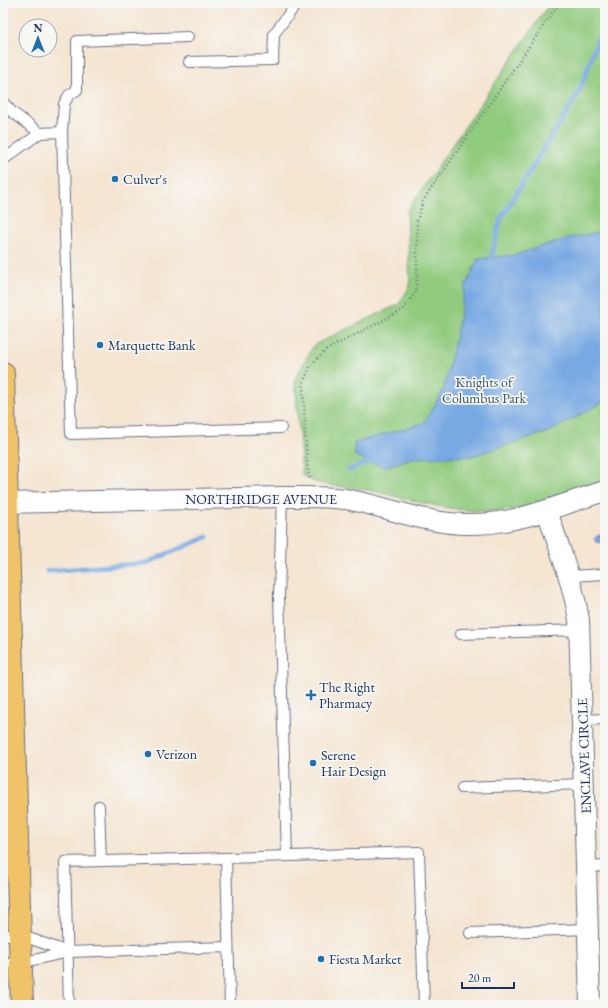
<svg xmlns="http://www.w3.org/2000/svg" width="608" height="1008" font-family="'EB Garamond',serif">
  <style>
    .green { fill: #91cb7e; stroke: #567d6e }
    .water { fill: #78a9e3; stroke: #4a6ca0 }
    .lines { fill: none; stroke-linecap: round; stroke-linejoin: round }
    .stream { stroke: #78a9e3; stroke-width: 5 }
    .service-casing { stroke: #676f86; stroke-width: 12 }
    .minor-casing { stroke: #676f86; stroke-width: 22 }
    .primary-casing { stroke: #676f86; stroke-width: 24 }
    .path { stroke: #676f86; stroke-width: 2.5; stroke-dasharray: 1 3; stroke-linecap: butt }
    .service { stroke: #fff; stroke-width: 10 }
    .minor { stroke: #fff; stroke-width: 20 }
    .primary { stroke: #f0c369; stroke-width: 22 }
    .poi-dot { fill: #1f6fb2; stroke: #f6f6f2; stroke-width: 1.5 }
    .labels { text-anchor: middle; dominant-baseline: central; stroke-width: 3.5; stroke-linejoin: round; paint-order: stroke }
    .poi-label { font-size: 14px; fill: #1b2f5e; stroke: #f6f6f2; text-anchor: start }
    .park-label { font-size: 14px; fill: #385666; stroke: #f6f6f2 }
    .street-label { font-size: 14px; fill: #1b2f5e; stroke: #f6f6f2 }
  </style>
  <rect width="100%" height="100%" fill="#f6f6f2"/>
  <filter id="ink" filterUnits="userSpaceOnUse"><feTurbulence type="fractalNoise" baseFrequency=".025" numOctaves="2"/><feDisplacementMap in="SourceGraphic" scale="8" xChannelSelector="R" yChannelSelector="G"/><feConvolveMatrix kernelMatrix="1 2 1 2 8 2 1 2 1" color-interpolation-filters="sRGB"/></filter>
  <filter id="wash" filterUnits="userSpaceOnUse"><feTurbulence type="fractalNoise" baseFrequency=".012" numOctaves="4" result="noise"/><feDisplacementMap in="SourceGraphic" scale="16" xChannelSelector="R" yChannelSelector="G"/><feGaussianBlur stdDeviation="0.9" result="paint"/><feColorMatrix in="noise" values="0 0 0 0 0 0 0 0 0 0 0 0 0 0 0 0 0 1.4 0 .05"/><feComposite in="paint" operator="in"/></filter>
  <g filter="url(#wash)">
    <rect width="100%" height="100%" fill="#f5e5d1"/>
    <path class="green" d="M550,3H605V480C574,491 543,505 510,510C459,516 412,499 363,489C345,486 316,487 302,475L295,379L314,345L399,304L410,286L407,211Z"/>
    <g class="water">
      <path d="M605,231V401L551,431L472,456L412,458L384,467L355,456L354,443L424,423L444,389L455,341L465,288L478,259L514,255L569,238Z"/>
      <path d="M605,534V541L597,543L594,539L597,536Z"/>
    </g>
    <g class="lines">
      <g class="stream">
        <path d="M490,263L501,218L579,92L605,20"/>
        <path d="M349,470L376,459"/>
        <path d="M47,571L146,563L207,537"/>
      </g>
    </g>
  </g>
  <g filter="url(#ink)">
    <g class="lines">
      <defs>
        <g id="service">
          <path d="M188,37L77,41V90L69,95L64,104L62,132L71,434L281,428"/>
          <path d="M189,62L273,60L274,34L294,7L293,3"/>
          <path d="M3,102L12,112L40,133"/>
          <path d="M3,160L40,133L62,132"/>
          <path d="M282,497L279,597L287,856"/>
          <path d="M569,576L605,574"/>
          <path d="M461,634L580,630"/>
          <path d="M583,720L605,719"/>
          <path d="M462,788L584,784"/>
          <path d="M99,806L101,861"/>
          <path d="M586,867L605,866"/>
          <path d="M470,933L588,929"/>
          <path d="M3,935H20L68,952"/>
          <path d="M3,963H21L68,952L228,947"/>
          <path d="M69,1005L65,862L226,858"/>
          <path d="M230,1005L226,858L419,852L424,1005"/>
        </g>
        <g id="minor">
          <path d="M3,503L282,497C303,497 324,496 345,499C387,506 427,525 470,524C520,524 558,505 605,491"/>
          <path d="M547,511C559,547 573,583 579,620L590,1005"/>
        </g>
        <path id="primary" d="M3,373L22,1005"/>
      </defs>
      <use href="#service" class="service-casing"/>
      <use href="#minor" class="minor-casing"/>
      <use href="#primary" class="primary-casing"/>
      <path class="path" d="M310,478L308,473L306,449L303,383L311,365L326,350L403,310L415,293L417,276V221L423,201L559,3"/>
      <use href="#service" class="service"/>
      <use href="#minor" class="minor"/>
      <use href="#primary" class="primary"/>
    </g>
  </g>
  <g class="poi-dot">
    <circle cx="115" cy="179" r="4"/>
    <circle cx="100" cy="345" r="4"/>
    <path d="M309 689h4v4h4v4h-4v4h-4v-4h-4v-4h4z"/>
    <circle cx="148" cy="754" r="4"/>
    <circle cx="313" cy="763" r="4"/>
    <circle cx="321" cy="959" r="4"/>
  </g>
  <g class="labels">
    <g class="poi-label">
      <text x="123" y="179">Culver's</text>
      <text x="108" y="345">Marquette Bank</text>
      <text x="319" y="687">The Right<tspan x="319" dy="16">Pharmacy</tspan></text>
      <text x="156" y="754">Verizon</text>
      <text x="321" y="755">Serene<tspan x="321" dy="16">Hair Design</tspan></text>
      <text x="329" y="959">Fiesta Market</text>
    </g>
    <g class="park-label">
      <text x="484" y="382">Knights of<tspan x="484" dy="16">Columbus Park</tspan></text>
    </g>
    <g class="street-label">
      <text x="261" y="499">NORTHRIDGE AVENUE</text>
      <text transform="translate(584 756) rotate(-92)">ENCLAVE CIRCLE</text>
    </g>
  </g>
  <rect width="608" height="1008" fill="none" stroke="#f6f6f2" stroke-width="16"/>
  <g transform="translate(38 38)"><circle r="19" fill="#f6f6f2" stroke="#9ea6b7"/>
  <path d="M0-3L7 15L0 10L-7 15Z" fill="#1f6fb2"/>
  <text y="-6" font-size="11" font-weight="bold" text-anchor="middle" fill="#1b2f5e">N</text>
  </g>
  <path d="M462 982v6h52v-6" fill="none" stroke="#1b2f5e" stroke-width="2"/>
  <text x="468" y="982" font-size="12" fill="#1b2f5e" stroke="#f6f6f2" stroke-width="3" paint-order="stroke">20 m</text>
</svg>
